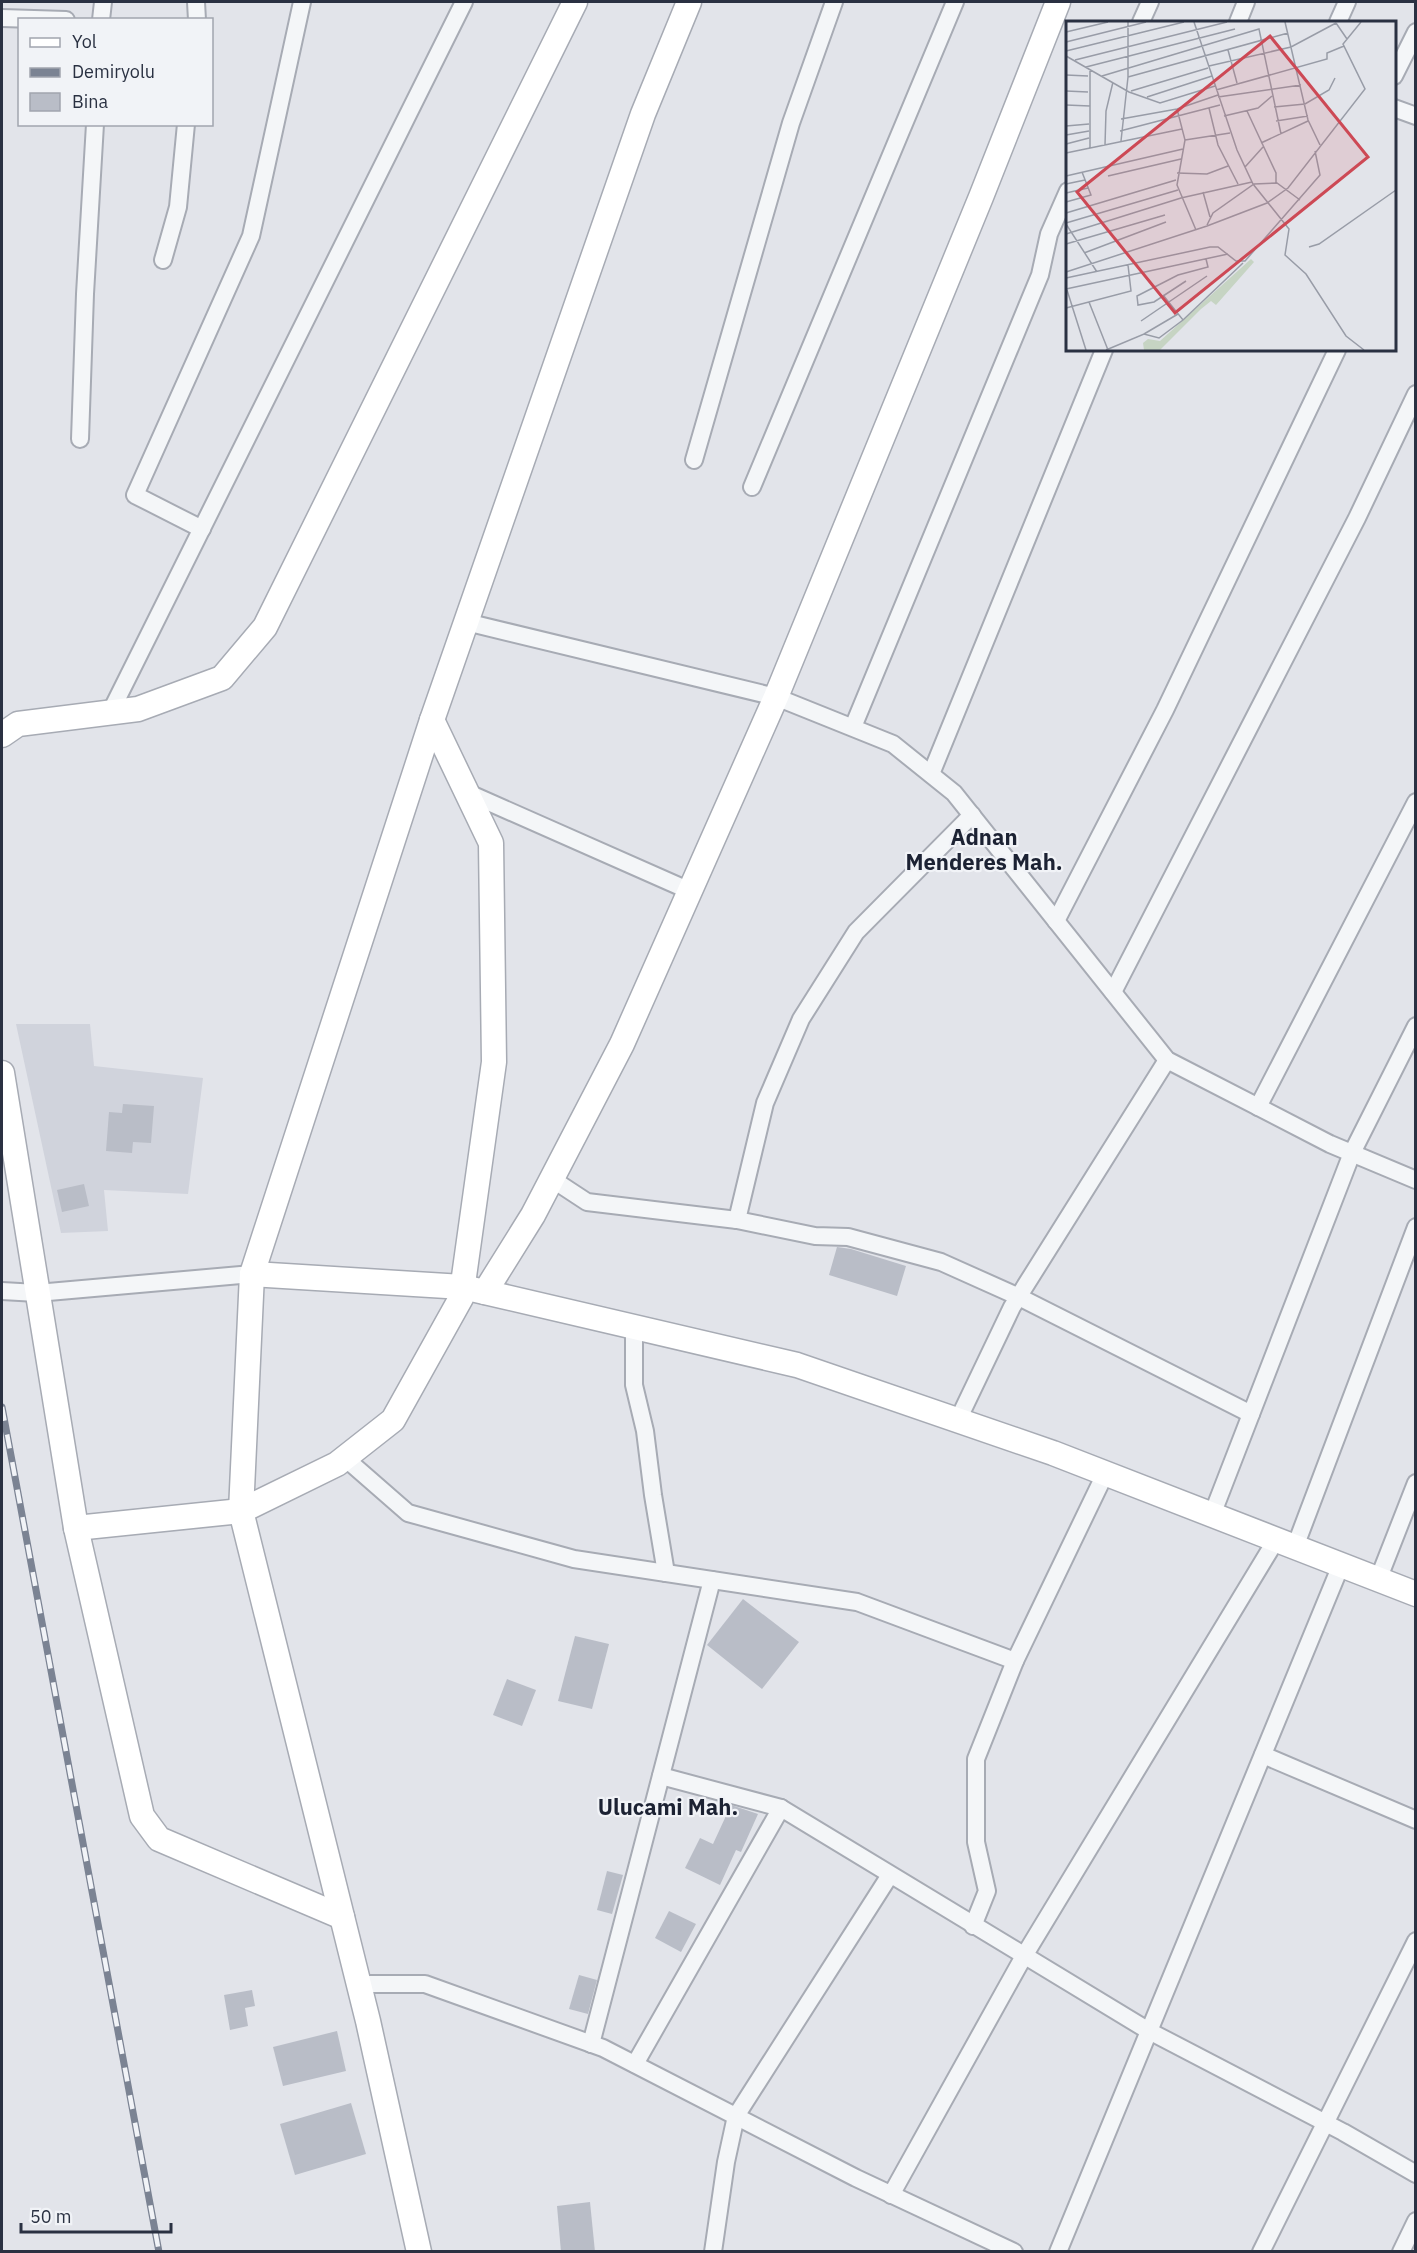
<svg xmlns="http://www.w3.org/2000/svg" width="1417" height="2253" font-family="'IBM Plex Sans',sans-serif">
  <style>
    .built { fill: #d0d3dc }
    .building { fill: #b9bdc7 }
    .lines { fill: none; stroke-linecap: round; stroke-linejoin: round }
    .street-casing { stroke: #a7abb4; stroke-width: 20 }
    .secondary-casing { stroke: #a7abb4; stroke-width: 27 }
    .street { stroke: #f4f6f8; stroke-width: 16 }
    .secondary { stroke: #fff; stroke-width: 24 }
    .rail-casing { stroke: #7b8393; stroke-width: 7 }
    .rail { stroke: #f1f3f7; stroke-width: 4.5; stroke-dasharray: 14; stroke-linecap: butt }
    .labels { text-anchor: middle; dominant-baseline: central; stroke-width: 4.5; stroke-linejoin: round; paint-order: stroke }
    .district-label { font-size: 22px; font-weight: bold; fill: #1c2233; stroke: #f1f3f7 }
    .inset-road { fill: none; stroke: #989ca7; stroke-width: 1.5 }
    .view { fill: #cd4955; fill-opacity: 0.15; stroke: #cd4955; stroke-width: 3 }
    .inset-edge { fill: none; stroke: #2a3142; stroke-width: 3 }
  </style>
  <rect width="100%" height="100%" fill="#e2e4ea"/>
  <path class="built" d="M16,1024H90L94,1066L203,1078L188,1194L104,1190L108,1231L61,1233Z"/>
  <g class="building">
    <path d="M123,1104L154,1106L151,1143L133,1142L132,1153L106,1151L109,1112L122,1113Z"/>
    <path d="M84,1184L89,1206L62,1212L57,1190Z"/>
    <path d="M837,1247L851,1249L906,1266L897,1296L829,1275Z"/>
    <path d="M743,1599L799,1642L762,1689L707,1645Z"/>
    <path d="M575,1636L609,1644L592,1709L558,1701Z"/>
    <path d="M507,1679L536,1690L522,1726L493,1715Z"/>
    <path d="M731,1805L758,1814L741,1852L736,1850L720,1885L685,1868L700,1838L713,1844Z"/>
    <path d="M607,1871L623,1875L612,1914L597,1910Z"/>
    <path d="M669,1911L696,1924L681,1952L655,1938Z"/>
    <path d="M579,1975L597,1980L588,2014L569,2009Z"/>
    <path d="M252,1990L255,2006L245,2008L248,2026L230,2030L224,1995Z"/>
    <path d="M337,2031L346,2071L283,2086L273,2047Z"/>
    <path d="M351,2103L366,2154L295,2175L280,2124Z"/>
    <path d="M590,2202L595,2252H561L557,2206Z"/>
  </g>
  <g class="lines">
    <defs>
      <g id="street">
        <path d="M196,2L197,20"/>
        <path d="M2,18L66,20"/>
        <path d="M101,20L103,2"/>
        <path d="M1141,22L1150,2"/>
        <path d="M1238,22L1246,2"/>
        <path d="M1338,22L1347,2"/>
        <path d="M1394,76L1416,32"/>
        <path d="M1394,108L1416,116"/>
        <path d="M163,260L178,207L186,124"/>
        <path d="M80,439L85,294L95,124"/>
        <path d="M694,460L791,123L834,2"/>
        <path d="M752,487L955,2"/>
        <path d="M202,529L135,495L251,236L302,2"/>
        <path d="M466,622L776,697L893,744L954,793L1167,1060L1330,1144L1416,1180"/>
        <path d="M110,713L464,2"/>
        <path d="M853,727L1040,275L1049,234L1068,191"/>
        <path d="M931,774L1104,350"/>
        <path d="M466,792L690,891"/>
        <path d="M1056,921L1165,710L1337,350"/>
        <path d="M1113,992L1357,518L1416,394"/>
        <path d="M1258,1107L1416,802"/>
        <path d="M552,1179L587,1202L737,1220L815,1236L848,1237L941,1262L1019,1297L1251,1414"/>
        <path d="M737,1220L765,1103L801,1019L856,932L972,815"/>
        <path d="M2,1291L37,1293L252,1274"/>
        <path d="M634,1327V1385L645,1431L653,1495L666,1573"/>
        <path d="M958,1420L1012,1307L1167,1060"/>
        <path d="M345,1458L408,1513L574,1559L857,1602L1015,1661"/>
        <path d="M1212,1515L1352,1153L1416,1026"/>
        <path d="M1295,1547L1416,1227"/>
        <path d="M1378,1580L1416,1483"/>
        <path d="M1263,1755L1416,1820"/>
        <path d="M661,1776L781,1808L1149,2031L1343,2132L1416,2174"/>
        <path d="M973,1926L987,1891L976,1842V1759L1015,1661L1105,1474"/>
        <path d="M359,1984H425L603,2048L856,2178L1014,2252"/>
        <path d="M591,2044L712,1580"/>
        <path d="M635,2064L781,1808"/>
        <path d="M891,2195L1024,1956L1276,1540"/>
        <path d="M713,2252L726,2162L736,2116L890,1875"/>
        <path d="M1058,2252L1341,1565"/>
        <path d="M1261,2252L1416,1941"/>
        <path d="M1401,2252L1416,2221"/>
      </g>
      <g id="secondary">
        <path d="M2,735L18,724L138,709L222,678L265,627L575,2"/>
        <path d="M2,1073L76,1528L142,1816L159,1839L342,1917"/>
        <path d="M252,1274L463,1287L797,1365L1053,1453L1416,1594"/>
        <path d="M485,1292L533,1215L622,1044L776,697L981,197L1058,2"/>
        <path d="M76,1528L241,1511L337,1464L393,1420L461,1298L494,1062L491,843L432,720"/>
        <path d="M419,2252L368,2021L241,1511L252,1274L432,720L643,114L689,2"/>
      </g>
    </defs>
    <use href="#street" class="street-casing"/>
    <use href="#secondary" class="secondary-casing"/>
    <use href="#street" class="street"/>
    <use href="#secondary" class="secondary"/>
    <defs>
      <path id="rail" d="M2,1407L159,2252"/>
    </defs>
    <use href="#rail" class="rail-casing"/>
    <use href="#rail" class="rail"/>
  </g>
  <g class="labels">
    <g class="district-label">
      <text x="984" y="836">Adnan<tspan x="984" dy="25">Menderes Mah.</tspan></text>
      <text x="668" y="1806">Ulucami Mah.</text>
    </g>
  </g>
  <g transform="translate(1066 21)">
    <rect width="330" height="330" fill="#e2e4ea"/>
    <path d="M185,238L188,241L150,284L145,280L135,288L94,329H78L77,322L82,318L94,320Z" fill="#c6d4c3"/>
    <path class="inset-road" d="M128,1L171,129L187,163L223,208L219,234L240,253L280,315L298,329M219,1L242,99L254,124M270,2L281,18M0,11L42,1M0,21L80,1M162,29L171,62M0,30L118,1M0,35L63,71L94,82L149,65M9,39L161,1M143,45L225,26L270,2M20,46L169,8M24,48V127M0,54L22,55M36,55L193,8L215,113M62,56L222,12M150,69L261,38V32L278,25M0,70L22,71M65,70L142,47M81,76L146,55M152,76L235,64M0,84L24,85M208,86L239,83L263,69L269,57M143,87L152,124L172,163M111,88L119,119L111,164L130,209M181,90L210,152V162M158,95L192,87L206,75M55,98L111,88L152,74M210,100L242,95M0,105L23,103M54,110L154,84M0,114L23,110M119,119L164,112M55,120L62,56V1M195,122L242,100M0,123L23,117M39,124L40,90L47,61M0,132L116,108M179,146L197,126M111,152L141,153L162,145M0,155L117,128M42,155L115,138M0,163L19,159M137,171L144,196M0,172L22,167M0,181L25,174L16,151M0,192L110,159M0,202L112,169M0,203L31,251M141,204L147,192L188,163L211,162L234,179M0,213L115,177L186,161M0,223L99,194M243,226L253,223L330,169M18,232L100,201M0,251L141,205L201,182L222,167L299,68L277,23L295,1M0,257L144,226H152L170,240H179L254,154L249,130M120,260L88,281L72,284L71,275L112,254L142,246L140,238M0,268L162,233M1,269L20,329M97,274L117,299L177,242M23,281L42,329M0,287L65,270L62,244M75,300L141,255M78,313L112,293M40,329L78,313L93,317L117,299"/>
    <path class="view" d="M204,15L302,136L109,292L11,171Z"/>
    <rect width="330" height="330" class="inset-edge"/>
  </g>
  <rect width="1417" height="2253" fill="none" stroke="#2a3142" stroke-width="6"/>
  <rect x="18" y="18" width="195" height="108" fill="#f1f3f7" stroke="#a1a5af" stroke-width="1.5"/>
  <rect x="30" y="38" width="30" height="9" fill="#ffffff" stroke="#a1a5af" stroke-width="1.5"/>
  <text x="72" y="48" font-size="18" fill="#2a3142">Yol</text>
  <rect x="30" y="68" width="30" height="9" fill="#7b8393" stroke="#a1a5af" stroke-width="1.5"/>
  <text x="72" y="78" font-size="18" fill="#2a3142">Demiryolu</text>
  <rect x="30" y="93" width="30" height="18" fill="#b9bdc7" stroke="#a1a5af" stroke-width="1.5"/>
  <text x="72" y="108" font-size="18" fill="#2a3142">Bina</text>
  <path d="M21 2223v9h150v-9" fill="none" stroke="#2a3142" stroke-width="3"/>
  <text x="30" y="2223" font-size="18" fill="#2a3142" stroke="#f1f3f7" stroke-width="4.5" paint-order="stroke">50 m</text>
</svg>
